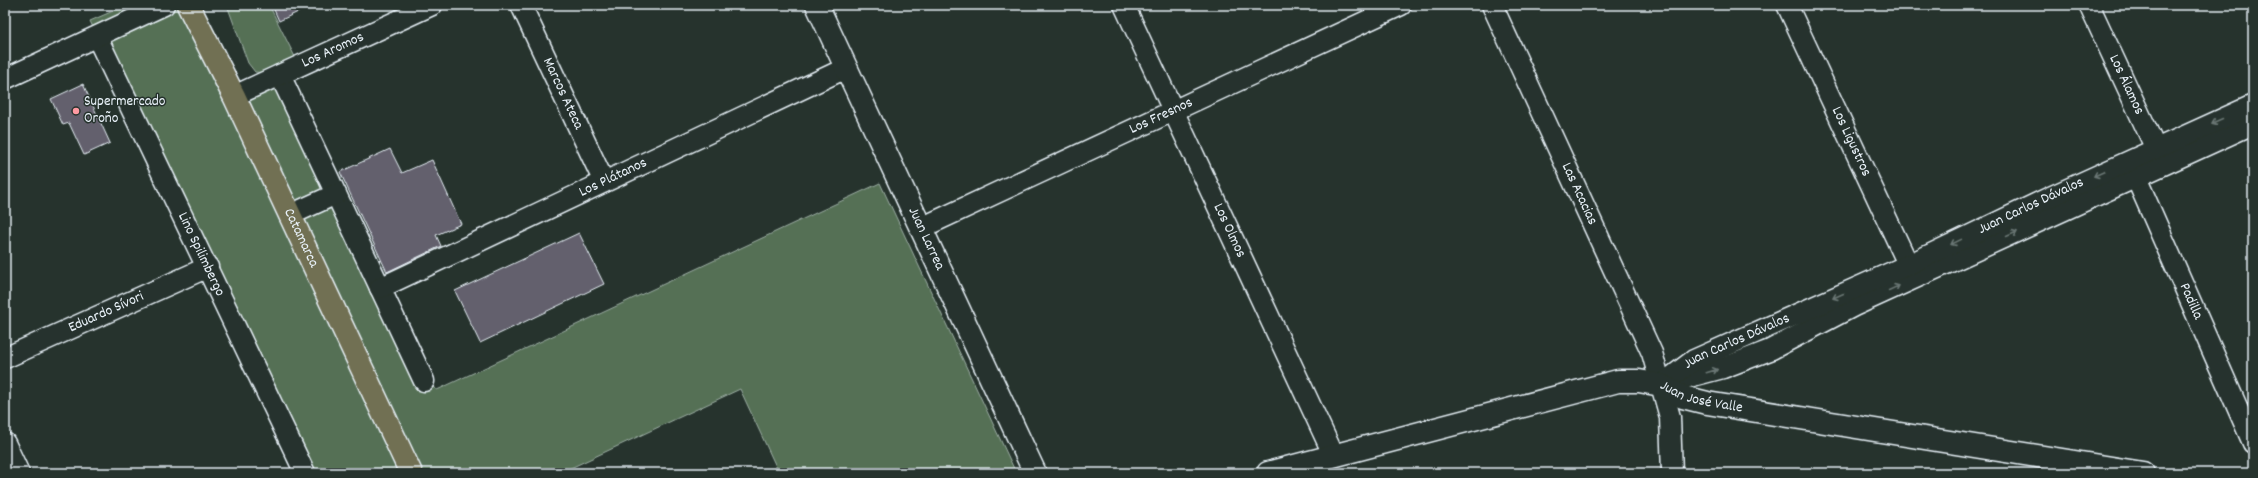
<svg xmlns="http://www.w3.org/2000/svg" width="2258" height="478" font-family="Dekko,sans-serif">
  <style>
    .green { fill: #556f55; stroke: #9eb0a6 }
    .building { fill: #64616d; stroke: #e8f1f8 }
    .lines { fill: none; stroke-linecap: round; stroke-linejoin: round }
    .street-casing { stroke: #e8f1f8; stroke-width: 23 }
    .secondary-casing { stroke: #e8f1f8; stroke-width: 25 }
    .primary-casing { stroke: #e8f1f8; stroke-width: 25 }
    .street { stroke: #26332d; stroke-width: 20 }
    .secondary { stroke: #26332d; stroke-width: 22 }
    .primary { stroke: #716f52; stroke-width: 22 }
    .oneway { stroke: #6a7674 }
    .poi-dot { fill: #ff9aa2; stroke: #26332d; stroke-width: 1.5 }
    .labels { text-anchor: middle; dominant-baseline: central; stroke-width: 3; stroke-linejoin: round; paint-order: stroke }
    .street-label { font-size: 15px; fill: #e8f1f8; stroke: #26332d }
    .poi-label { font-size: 15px; fill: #e8f1f8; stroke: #26332d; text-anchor: start }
  </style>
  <rect width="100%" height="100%" fill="#26332d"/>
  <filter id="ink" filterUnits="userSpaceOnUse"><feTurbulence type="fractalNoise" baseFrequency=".025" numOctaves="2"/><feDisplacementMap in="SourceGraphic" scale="8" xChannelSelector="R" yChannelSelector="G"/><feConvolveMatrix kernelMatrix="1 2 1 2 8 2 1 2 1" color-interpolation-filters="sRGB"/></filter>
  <g filter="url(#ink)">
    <g class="green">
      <path d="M127,5H188L234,96L280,75L424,381L437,390L880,183L1016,473H779L740,389L560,473H305L90,21Z"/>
      <path d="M227,5H269L296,59L267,73L255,72L248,63Z"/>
    </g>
    <g class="building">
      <path d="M272,5H313L279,21Z"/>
      <path d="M83,84L110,143L84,155L69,123L63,125L51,99Z"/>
      <path d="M390,149L402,173L432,160L461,224L436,235L441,246L387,272L340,172Z"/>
      <path d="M579,233L604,284L480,343L455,291Z"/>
    </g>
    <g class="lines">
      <defs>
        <g id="street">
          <path id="s1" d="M521,5L604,182"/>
          <path id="s2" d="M1124,5L1334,456"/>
          <path id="s3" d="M1492,5L1652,353L1670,417L1672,473"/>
          <path id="s4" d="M1787,5L1914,277"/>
          <path id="s5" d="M2089,5L2161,160"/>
          <path id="s6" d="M97,37L305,473"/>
          <path d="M280,75L424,381"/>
          <path d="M5,79L164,5"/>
          <path id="s7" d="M234,96L432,5"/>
          <path id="s8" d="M2131,166L2253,443"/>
          <path d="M290,215L336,194"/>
          <path id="s9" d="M921,228L1401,5"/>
          <path id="s10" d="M380,288L846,68"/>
          <path id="s11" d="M5,358L208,267"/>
          <path d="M1670,382L1723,368L1770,350L1854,306L2253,124"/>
          <path id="s12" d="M1661,385L1694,360L1908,265L2050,197L2253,105"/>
          <path d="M5,443L19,473"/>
        </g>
        <g id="secondary">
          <path id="s13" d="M817,5L1035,473"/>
          <path id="s14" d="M1268,473L1618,381H1639L1661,385L1683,397L1707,403L2143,473"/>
        </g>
        <g id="primary">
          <path id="s15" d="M188,5L234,96L411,473"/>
        </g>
      </defs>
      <use href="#street" class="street-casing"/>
      <use href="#secondary" class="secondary-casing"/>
      <use href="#primary" class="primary-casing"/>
      <use href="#street" class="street"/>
      <use href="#secondary" class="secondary"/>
      <use href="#primary" class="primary"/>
    </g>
    <defs><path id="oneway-shaft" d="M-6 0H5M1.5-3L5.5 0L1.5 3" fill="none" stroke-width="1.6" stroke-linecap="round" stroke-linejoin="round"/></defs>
    <g class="oneway">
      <use href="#oneway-shaft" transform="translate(2217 121) rotate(156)"/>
      <use href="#oneway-shaft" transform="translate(2099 174) rotate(156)"/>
      <use href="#oneway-shaft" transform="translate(2012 234) rotate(-24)"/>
      <use href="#oneway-shaft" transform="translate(1956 242) rotate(154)"/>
      <use href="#oneway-shaft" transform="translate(1894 288) rotate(-25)"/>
      <use href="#oneway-shaft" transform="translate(1838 296) rotate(156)"/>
      <use href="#oneway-shaft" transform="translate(1712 371) rotate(-16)"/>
    </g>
  </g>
  <circle class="poi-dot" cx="76" cy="111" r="4"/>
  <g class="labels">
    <g class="street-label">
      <text stroke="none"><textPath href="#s7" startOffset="109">Los Aromos</textPath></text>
      <text stroke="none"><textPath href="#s5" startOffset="88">Los Álamos</textPath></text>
      <text stroke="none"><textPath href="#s1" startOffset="98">Marcos Ateca</textPath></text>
      <text stroke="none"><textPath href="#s9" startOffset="265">Los Fresnos</textPath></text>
      <text stroke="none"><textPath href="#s4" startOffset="151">Los Ligustros</textPath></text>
      <text stroke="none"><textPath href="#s10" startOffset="258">Los Plátanos</textPath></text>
      <text stroke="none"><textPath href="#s3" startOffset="208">Las Acacias</textPath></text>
      <text stroke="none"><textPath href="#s12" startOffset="412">Juan Carlos Dávalos</textPath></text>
      <text stroke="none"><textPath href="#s2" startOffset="249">Los Olmos</textPath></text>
      <text stroke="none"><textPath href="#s15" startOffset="259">Catamarca</textPath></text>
      <text stroke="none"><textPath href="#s13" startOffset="258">Juan Larrea</textPath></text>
      <text stroke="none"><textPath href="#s6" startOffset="241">Lino Spilimbergo</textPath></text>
      <text stroke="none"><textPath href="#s8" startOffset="148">Padilla</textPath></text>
      <text stroke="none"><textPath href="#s11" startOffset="111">Eduardo Sívori</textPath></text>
      <text stroke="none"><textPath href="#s12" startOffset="88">Juan Carlos Dávalos</textPath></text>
      <text stroke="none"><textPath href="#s14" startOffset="448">Juan José Valle</textPath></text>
    </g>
    <g class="poi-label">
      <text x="84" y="102">Supermercado<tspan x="84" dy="17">Oroño</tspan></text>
    </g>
  </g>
  <rect width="2258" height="478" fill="none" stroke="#26332d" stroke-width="20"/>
  <rect x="10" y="10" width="2238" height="458" fill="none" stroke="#e8f1f8" stroke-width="1.5" filter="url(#ink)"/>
</svg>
